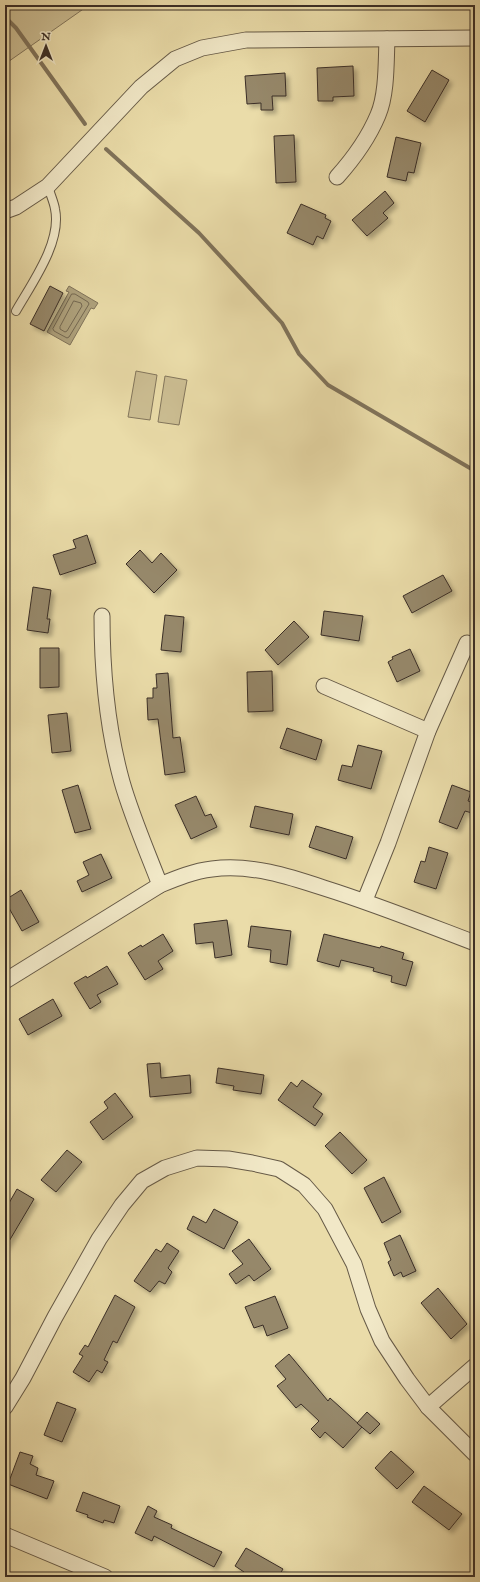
<svg xmlns="http://www.w3.org/2000/svg" width="480" height="1582" font-family="'IM FELL English',serif">
  <style>
    .green { fill: #ccbe93; stroke: #83765c }
    .water { fill: #aea17c; stroke: #80735a }
    .lines { fill: none; stroke-linecap: round; stroke-linejoin: round }
    .shore { stroke: #746851; stroke-width: 1 }
    .stream { stroke: #80735a; stroke-width: 4 }
    .building { fill: #96886a; stroke: #3a2e26; filter: url(#shadow) }
    .service-casing { stroke: #665a47; stroke-width: 10 }
    .minor-casing { stroke: #665a47; stroke-width: 17 }
    .service { stroke: #f1e8c7; stroke-width: 8 }
    .minor { stroke: #f1e8c7; stroke-width: 15 }
  </style>
  <defs>
    <filter id="shadow"><feDropShadow dx="3.5" dy="3.5" stdDeviation="2" flood-color="#0004"/></filter>
  </defs>
  <rect width="100%" height="100%" fill="#eadca9"/>
  <filter id="stains"><feTurbulence type="fractalNoise" baseFrequency=".005" numOctaves="4"/><feColorMatrix values="0 0 0 0 .2 0 0 0 0 .09 0 0 0 0 .02 0 0 0 .5 -.17"/></filter>
  <radialGradient id="worn" r=".72"><stop offset=".6" stop-color="#630" stop-opacity="0"/><stop offset="1" stop-color="#630" stop-opacity=".3"/></radialGradient>
  <g class="green">
    <path d="M5,5H89L5,64Z"/>
    <path d="M136,371L157,375L150,420L128,417Z"/>
    <path d="M165,376L187,380L179,425L158,422Z"/>
  </g>
  <path class="water" d="M69,286L98,303L94,309L91,308L70,345L47,332L69,292L66,291Z"/>
  <g class="lines">
    <g class="shore">
      <path d="M72,294H75L88,302L89,304L69,337L67,338L54,331L53,329Z"/>
      <path d="M74,301L81,303L82,306L67,331L65,332L60,329V327Z"/>
    </g>
    <g class="stream">
      <path d="M5,17L16,28L85,124"/>
      <path d="M106,149L199,233L282,323L299,354L328,385L475,471"/>
    </g>
  </g>
  <g class="building">
    <path d="M353,66L354,96L333,97V101H318L317,68Z"/>
    <path d="M432,70L449,80L425,122L407,111Z"/>
    <path d="M285,73L286,96H272L273,110H261V103L247,104L245,76Z"/>
    <path d="M294,135L296,182L276,183L274,136Z"/>
    <path d="M396,137L421,143L414,173L408,172L406,181L387,177Z"/>
    <path d="M385,191L394,203L383,213L388,218L367,236L352,220Z"/>
    <path d="M301,204L326,215L325,218L331,221L323,239L317,236L313,245L287,233Z"/>
    <path d="M50,286L63,293L44,331L30,324Z"/>
    <path d="M87,535L96,563L60,575L53,555L76,548L73,540Z"/>
    <path d="M140,550L152,563L161,553L177,570L154,593L126,564Z"/>
    <path d="M443,575L452,591L412,613L403,596Z"/>
    <path d="M33,587L51,590L47,619H50L48,633L27,630Z"/>
    <path d="M324,611L363,616L359,641L321,635Z"/>
    <path d="M165,615L184,617L181,652L161,650Z"/>
    <path d="M294,621L309,637L278,665L265,650Z"/>
    <path d="M40,648H59V687L40,688Z"/>
    <path d="M410,649L420,671L397,682L388,662L393,659L392,657Z"/>
    <path d="M272,671L273,711L248,712L247,672Z"/>
    <path d="M168,673L173,738L180,737L185,772L165,775L158,719L148,720L147,698H153V688H157L156,674Z"/>
    <path d="M67,713L71,751L52,753L48,715Z"/>
    <path d="M287,728L322,740L316,760L280,748Z"/>
    <path d="M358,745L382,751L371,789L338,780L342,765L352,767Z"/>
    <path d="M78,785L91,829L75,833L62,790Z"/>
    <path d="M452,785L471,792L468,801L475,803L472,813L465,811L457,829L439,822Z"/>
    <path d="M196,796L205,816L211,814L217,827L191,839L175,805Z"/>
    <path d="M255,806L293,814L289,835L250,827Z"/>
    <path d="M316,826L353,837L346,859L309,847Z"/>
    <path d="M429,847L448,853L436,889L414,882L421,861L425,862Z"/>
    <path d="M101,854L112,878L82,892L77,881L89,875L83,862Z"/>
    <path d="M21,890L39,922L22,931L5,901V900Z"/>
    <path d="M227,920L232,955L215,958L213,942L196,944L194,924Z"/>
    <path d="M251,926L291,931L287,965L270,962L271,950L248,947Z"/>
    <path d="M163,934L173,951L158,961L163,969L145,980L128,953L141,945L142,947Z"/>
    <path d="M324,934L380,948L381,946L404,953L402,959L413,962L406,986L391,982L392,976L373,971L374,968L341,960L339,967L317,961Z"/>
    <path d="M107,966L118,984L97,995L101,1002L90,1009L74,983L86,976L87,978Z"/>
    <path d="M53,999L62,1016L28,1035L19,1019Z"/>
    <path d="M160,1063L161,1078L190,1075L191,1093L150,1097L147,1064Z"/>
    <path d="M218,1068L264,1075L261,1094L233,1090L234,1086L216,1083Z"/>
    <path d="M302,1080L322,1094L313,1107L323,1114L315,1126L278,1100L291,1082L297,1087Z"/>
    <path d="M115,1093L133,1117L103,1140L90,1122L108,1108L104,1102Z"/>
    <path d="M340,1132L367,1160L352,1174L325,1146Z"/>
    <path d="M67,1150L82,1162L56,1192L41,1180Z"/>
    <path d="M384,1177L401,1212L382,1223L364,1188Z"/>
    <path d="M17,1189L34,1199L5,1248V1210Z"/>
    <path d="M214,1209L238,1222L224,1249L187,1229L193,1216L206,1223Z"/>
    <path d="M400,1235L416,1271L403,1277L401,1272L394,1276L388,1262L391,1260L384,1243Z"/>
    <path d="M249,1239L271,1269L254,1281L249,1275L236,1284L229,1274L243,1264L232,1251Z"/>
    <path d="M167,1243L179,1251L168,1268L172,1272L165,1284L159,1281L150,1292L134,1281L156,1249L161,1252Z"/>
    <path d="M438,1288L467,1324L451,1339L421,1303Z"/>
    <path d="M115,1295L135,1307L117,1343L113,1341L104,1360L108,1362L102,1373L97,1370L89,1382L73,1372L83,1356L79,1354L85,1345L88,1347Z"/>
    <path d="M275,1296L288,1328L267,1336L263,1325L254,1328L245,1307Z"/>
    <path d="M289,1354L328,1401L330,1398L362,1427L343,1448L325,1432L320,1438L311,1429L319,1421L301,1404L296,1408L277,1386L286,1379L275,1366Z"/>
    <path d="M57,1402L76,1409L62,1442L44,1435Z"/>
    <path d="M367,1412L380,1424L370,1434L357,1423Z"/>
    <path d="M391,1451L414,1472L397,1489L375,1468Z"/>
    <path d="M20,1452L33,1456L30,1464L38,1468L36,1475L54,1481L47,1499L8,1484Z"/>
    <path d="M424,1486L462,1514L449,1530L412,1502Z"/>
    <path d="M83,1492L120,1506L114,1523L104,1520L103,1523L87,1517L88,1515L76,1511Z"/>
    <path d="M148,1506L157,1511L154,1517L172,1525L171,1528L222,1552L214,1567L154,1536L152,1541L135,1533Z"/>
    <path d="M246,1548L283,1569L278,1577H241L244,1572L235,1566Z"/>
  </g>
  <g class="lines">
    <defs>
      <path id="service" d="M16,311C32,283 62,242 55,209C54,202 50,194 48,186"/>
      <g id="minor">
        <path d="M337,177C354,158 368,139 378,115C387,94 386,62 387,39"/>
        <path d="M5,211L16,207L48,186L141,87L175,59L202,48L246,40L475,38"/>
        <path d="M102,616C102,672 107,728 122,782C132,817 147,851 160,885"/>
        <path d="M324,686L428,731"/>
        <path d="M365,900L388,843L428,731L467,643"/>
        <path d="M5,981L160,885C177,878 194,871 212,869C251,864 288,876 324,888C375,904 425,924 475,943"/>
        <path d="M5,1407L23,1378L55,1317L99,1239L122,1205L142,1181L165,1168L197,1158L228,1159L252,1163L279,1169L304,1185L325,1209L354,1264L368,1309L382,1341L407,1379L428,1407L475,1454"/>
        <path d="M428,1407L475,1366"/>
        <path d="M5,1535L105,1577"/>
      </g>
    </defs>
    <use href="#service" class="service-casing"/>
    <use href="#minor" class="minor-casing"/>
    <use href="#service" class="service"/>
    <use href="#minor" class="minor"/>
  </g>
  <rect width="480" height="1582" fill="none" stroke="#eadca9" stroke-width="20"/>
  <rect x="6" y="6" width="468" height="1570" fill="none" stroke="#3a2e26" stroke-width="2"/>
  <rect x="10" y="10" width="460" height="1562" fill="none" stroke="#3a2e26"/>
  <g transform="translate(46 46)" stroke="#f1e8c7" stroke-width="3" paint-order="stroke">
  <path d="M0-3L7 15L0 10L-7 15Z" fill="#3a2e26"/>
  <text y="-6" font-size="11" font-weight="bold" text-anchor="middle" fill="#3a2e26">N</text>
  </g>
  <rect width="100%" height="100%" filter="url(#stains)"/>
  <rect width="100%" height="100%" fill="url(#worn)"/>
</svg>
